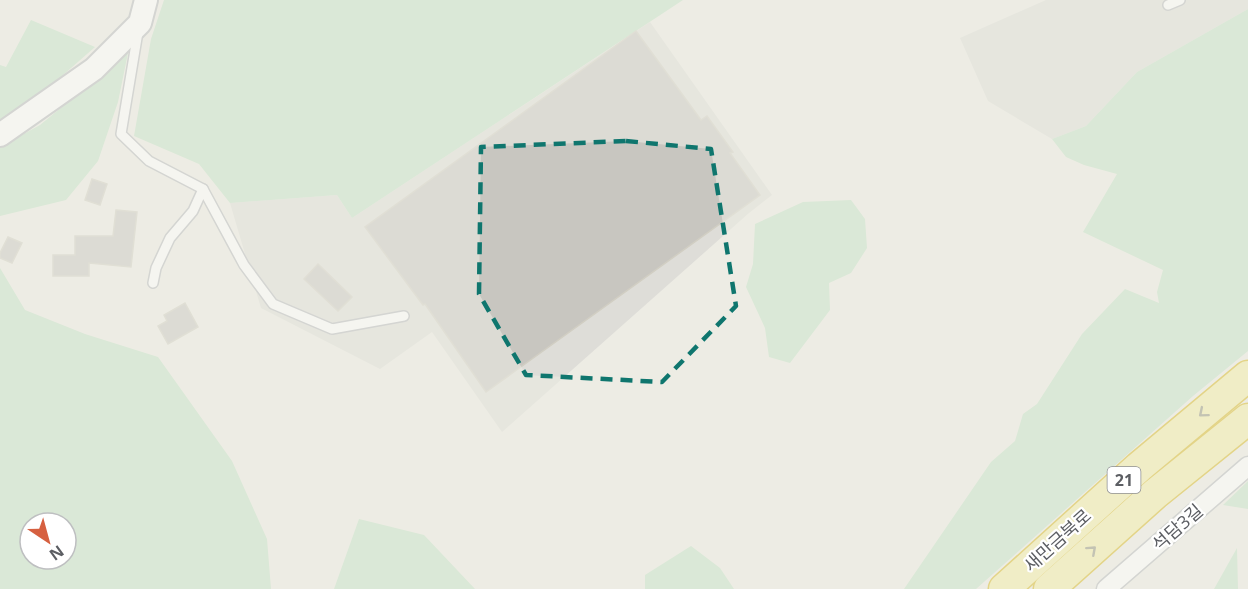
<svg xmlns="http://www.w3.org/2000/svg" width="1248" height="589" font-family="'Open Sans','Noto Sans KR',sans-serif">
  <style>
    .industrial { fill: #deddd8 }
    .green { fill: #c3e2c7; fill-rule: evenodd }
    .building { fill: #c8c6c0; stroke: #d1cec3; stroke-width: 1.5 }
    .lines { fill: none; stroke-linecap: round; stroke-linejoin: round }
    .service-casing { stroke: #b6b8bc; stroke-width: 12 }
    .minor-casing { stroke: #b6b8bc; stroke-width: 21 }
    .tertiary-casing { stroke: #b6b8bc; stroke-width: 26 }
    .trunk-casing { stroke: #d8b618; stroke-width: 33 }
    .service { stroke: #fff; stroke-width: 9 }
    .minor { stroke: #fff; stroke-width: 18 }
    .tertiary { stroke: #fff; stroke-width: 22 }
    .trunk { stroke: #f4eda2; stroke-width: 30 }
    .oneway { stroke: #919079 }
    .marked { fill: none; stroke: #0f766e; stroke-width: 4.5; stroke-dasharray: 12 8; stroke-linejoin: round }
    .labels { text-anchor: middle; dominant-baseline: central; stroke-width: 4.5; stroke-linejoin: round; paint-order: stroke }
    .shield { fill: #fff; stroke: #8d8e92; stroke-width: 1.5 }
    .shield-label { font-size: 16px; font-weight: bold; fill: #5c5e63 }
    .street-label { font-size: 18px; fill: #5c5e63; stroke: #fff }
  </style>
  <rect width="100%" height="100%" fill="#edece4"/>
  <g class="industrial">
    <path d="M1046,0H1248V9L1137,72L1086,126L1052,139L988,101L960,38Z"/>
    <path d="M650,22L772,195L749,213L502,432L432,332L380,369L261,308L230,203L337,195L352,218Z"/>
  </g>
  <g class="green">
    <path d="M164,0H683L352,218L337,195L230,203L199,164L134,136L151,39Z"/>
    <path d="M1248,9V351L1193,396L976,589H904L991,462L1015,441L1023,414L1037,404L1082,334L1125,289L1159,303L1157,292L1163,270L1083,232L1117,174L1084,165L1066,157L1052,139L1086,126L1137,72Z"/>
    <path d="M31,20L95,47L6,125L0,127V65L6,67Z"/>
    <path d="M128,53L118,102L98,161L66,200L0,216V147L40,125Z"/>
    <path d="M851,200L865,219L867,248L851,273L829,283L830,310L790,363L769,357L765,328L746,287L753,264L755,224L803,202Z"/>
    <path d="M0,268L25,310L85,334L158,357L232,461L267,539L271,589H0ZM30,523H66V559H30Z"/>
    <path d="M1248,481V509L1223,505Z"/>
    <path d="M359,519L424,535L475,589H334Z"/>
    <path d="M691,546L720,568L734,589H645V575Z"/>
    <path d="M1237,548L1238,589H1214Z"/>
  </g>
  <g class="building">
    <path d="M636,31L701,120L707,116L733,152L730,153L760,195L486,392L425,304L423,305L365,227Z"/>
    <path d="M92,179L107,184L100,205L85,200Z"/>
    <path d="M116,210L137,212L131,267L89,263V276H53V255H75V236H113Z"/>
    <path d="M8,237L22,243L12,263L0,258V253Z"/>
    <path d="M318,264L352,297L338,311L304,279Z"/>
    <path d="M185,303L198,327L168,344L158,326L167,321L164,315Z"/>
  </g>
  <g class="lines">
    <defs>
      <g id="service">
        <path d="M1168,5L1180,0"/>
        <path d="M138,32L121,134L149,161L203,189L244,265L273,304L332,329L404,316"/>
        <path d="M153,283L156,268L170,238L193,211L203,189"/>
      </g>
      <path id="minor" d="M1106,589L1248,466"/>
      <path id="tertiary" d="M0,135L94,69L140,23L146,0"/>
      <g id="trunk">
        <path d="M1004,589L1139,467L1248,376"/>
        <path d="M1049,589L1155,494L1248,419"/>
      </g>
    </defs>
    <use href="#service" class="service-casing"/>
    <use href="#minor" class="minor-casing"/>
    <use href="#tertiary" class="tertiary-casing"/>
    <use href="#trunk" class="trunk-casing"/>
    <use href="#service" class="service"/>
    <use href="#minor" class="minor"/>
    <use href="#tertiary" class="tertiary"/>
    <use href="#trunk" class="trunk"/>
  </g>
  <defs><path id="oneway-chevron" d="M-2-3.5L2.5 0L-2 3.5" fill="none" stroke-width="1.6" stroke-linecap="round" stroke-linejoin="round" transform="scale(1.5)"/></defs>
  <g class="oneway">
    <use href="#oneway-chevron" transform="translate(1203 413) rotate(140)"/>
    <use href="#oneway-chevron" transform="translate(1092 550) rotate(-42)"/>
  </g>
  <path d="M0 0H1248V589H0ZM626,141L711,149L736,306L662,382L526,375L479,294L481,147Z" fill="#edece4" fill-opacity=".55" fill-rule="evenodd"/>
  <path class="marked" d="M626,141L711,149L736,306L662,382L526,375L479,294L481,147Z"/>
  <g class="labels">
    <rect class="shield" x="1107.5" y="467" width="33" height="26" rx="4.5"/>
    <g class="shield-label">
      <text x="1124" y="480">21</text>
    </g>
    <g class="street-label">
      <text transform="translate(1177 527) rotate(-41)">석담3길</text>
      <text transform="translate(1057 540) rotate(-42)">새만금북로</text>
    </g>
  </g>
  <g transform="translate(48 541) rotate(144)"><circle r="28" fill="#ffffff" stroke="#bebfc1" stroke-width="1.5"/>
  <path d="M0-4.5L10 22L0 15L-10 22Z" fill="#d66040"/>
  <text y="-9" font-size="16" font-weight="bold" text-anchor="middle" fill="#5c5e63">N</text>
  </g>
</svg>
